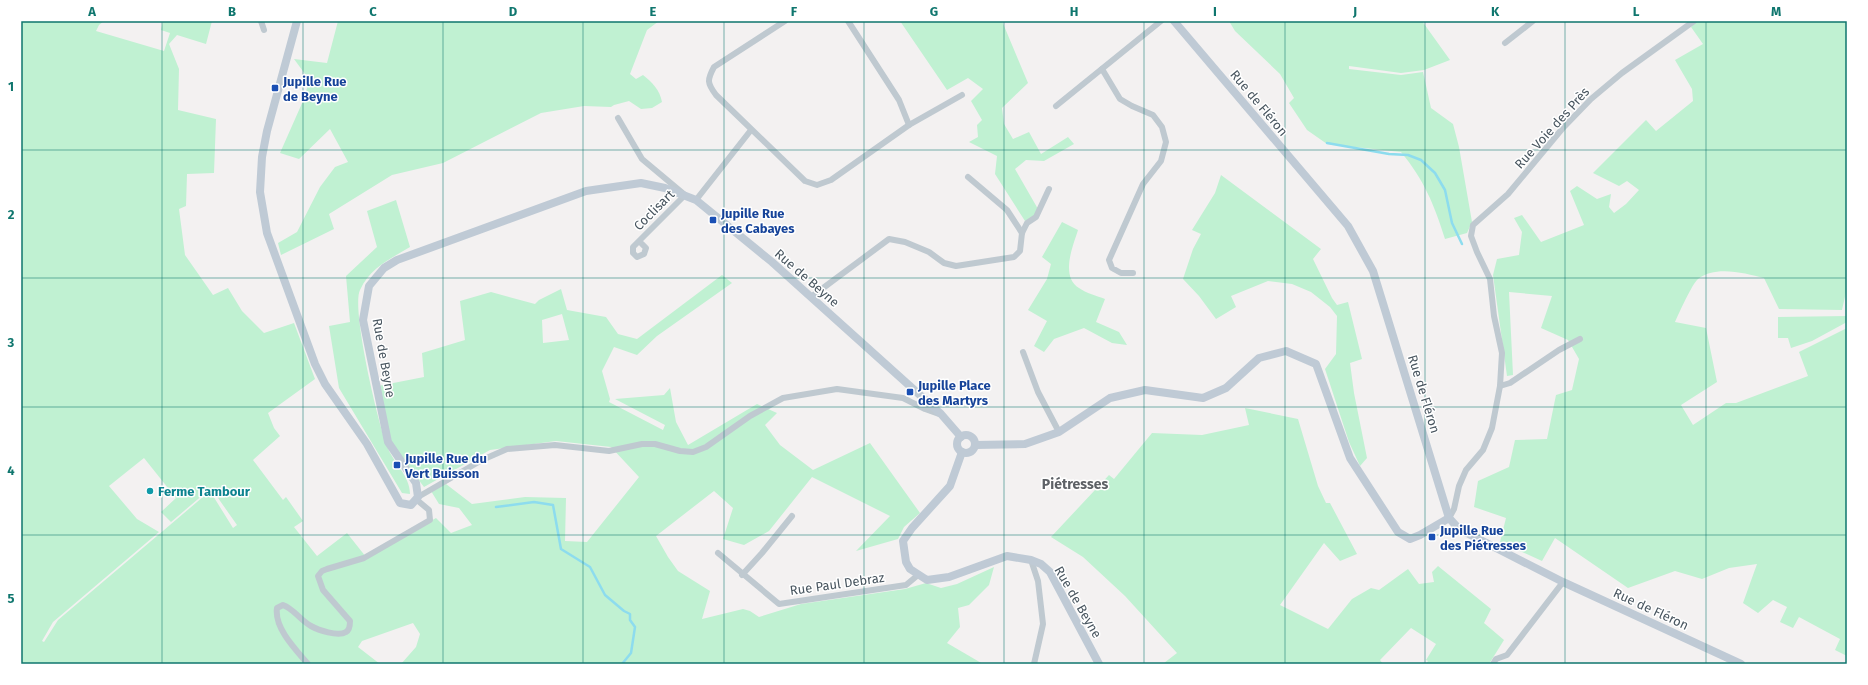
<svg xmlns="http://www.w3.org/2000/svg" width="1868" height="685" font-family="'Fira Sans',sans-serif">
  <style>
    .green { fill: #c0f1d2; fill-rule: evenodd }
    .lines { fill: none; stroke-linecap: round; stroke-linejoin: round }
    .stream { stroke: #8ddcee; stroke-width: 2.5 }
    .street { stroke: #bfc9d0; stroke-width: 6 }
    .secondary { stroke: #bfcad5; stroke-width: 8 }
    .grid { fill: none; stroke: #0f766e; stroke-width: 1; stroke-opacity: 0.55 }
    .transit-dot { fill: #1a4fb4; stroke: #fff; stroke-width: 1.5 }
    .culture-dot { fill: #0f9aa8; stroke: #fff; stroke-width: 1.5 }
    .labels { text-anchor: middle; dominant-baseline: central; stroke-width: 3; stroke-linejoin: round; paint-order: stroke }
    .transit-label { font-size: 13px; font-weight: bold; fill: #164399; stroke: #fff; text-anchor: start }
    .street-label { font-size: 13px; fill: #48555f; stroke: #fff }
    .culture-label { font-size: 13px; font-weight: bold; fill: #0d838f; stroke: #fff; text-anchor: start }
    .neighbourhood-label { font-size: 14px; font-weight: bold; fill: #5d6166; stroke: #fff }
    .neatline { fill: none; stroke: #0f766e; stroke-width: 1.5 }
    .grid-label { font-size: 13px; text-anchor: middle; font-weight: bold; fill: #0f766e }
  </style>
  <rect width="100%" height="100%" fill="#f3f1f1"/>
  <g class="green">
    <path d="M21,21H104L99,25L96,31L164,51L170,33L161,30L163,21H212L206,44L177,35L169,44L179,69L178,110L216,119L214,173L187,174L186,206L179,209L185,255L213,295L228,288L242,311L264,333L294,323L315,379L268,413L274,428L280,436L253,460L283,500L286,497L303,521L294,527L317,556L347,533L366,557L436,518L451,533L472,525L459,508L439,504L431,491L446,484L472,504L525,497L566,498L565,541L587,542L639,477L611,447L556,441L490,450L424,487L390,442L378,386L424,377L422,353L465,340L460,301L491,292L535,304L539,300L561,289L567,310L606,317L618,334L637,339L722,275L732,283L657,336L637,355L614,347L602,371L610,399L609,402L663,430L665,425L615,399L664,395L670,388L676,422L688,445L757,404L777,413L765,425L780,445L813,470L870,443L920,513L904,527L898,539L856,551L890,516L812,477L769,531L744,545L723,539L733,508L714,491L656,536L668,557L678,571L710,591L702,619L743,609L750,611L759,617L801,604L905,589L926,583L941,588L957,584L994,567L989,585L969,605L958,608L960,627L947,643L983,664H401L416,647L420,634L413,623L362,641L358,647L380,664H21ZM562,314L569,340L543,343L542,320ZM144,458L176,498L161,512L171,522L211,488L237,525L233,528L210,491L58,620L44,642L42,641L53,622L159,532L137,519L109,486Z"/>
    <path d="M338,21H659L647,30L630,74L636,79L643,75C652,82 660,90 662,102L652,108L641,109L629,101L614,105L611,107L584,106L541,113L443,163L392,175L329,214L334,229L281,255L278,243L297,232L320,187L335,167L348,162L330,129L299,159L280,153L303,101L311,75L305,74L294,59L327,63Z"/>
    <path d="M900,21H1002L1028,83L1002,108L1004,124L1013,139L1029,132L1041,154L1068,137L1074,144L1044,161L1026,160L1015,169L1038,209L1037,215L1025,221L995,174L997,156L969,142L978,137L977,125L982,120L971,101L983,89L968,78L947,90Z"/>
    <path d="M1229,21H1422L1450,60L1424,70L1401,73L1349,66V69L1401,75L1423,72L1431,108L1453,124L1459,147L1472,222L1467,233L1445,239C1434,204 1424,180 1401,152L1327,144L1307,130L1289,103L1294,98L1280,74L1235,31Z"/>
    <path d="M1696,21H1847V288L1842,310L1779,309L1764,278C1745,273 1715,265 1698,279C1692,284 1679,313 1675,322L1706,328L1717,382L1681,405L1693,425L1726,403H1736L1808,376L1799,352L1847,328V656L1835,650L1840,639L1799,617L1793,628L1780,622L1787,607L1773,600L1758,613L1743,603L1757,564L1729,568L1702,579L1675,571L1628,588L1555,538L1542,561L1500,542L1506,518L1474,507L1478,481L1509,467L1515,440L1547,439L1556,395L1572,390L1579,359L1568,340L1541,328L1552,296L1509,292L1513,375L1507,376L1493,275L1497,259L1519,255L1522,232L1514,218L1522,215L1541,242L1584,225L1570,191L1577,186L1597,199L1611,194L1609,207L1614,213L1626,204L1639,190L1627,181L1619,186L1593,173L1646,120L1656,131L1693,101L1692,89L1675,60L1703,44L1691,27Z"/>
    <path d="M1221,175L1321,249L1313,259L1332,298L1337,305L1348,302L1362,359L1350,363L1354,393L1367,458L1360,466L1349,442L1325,369L1336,354L1337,316L1330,307L1311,292L1292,284L1268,281L1231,296L1236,307L1216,319L1199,296L1183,279L1193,249L1201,234L1192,230L1215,193Z"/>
    <path d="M396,200L410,247C390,259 370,268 360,290C351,308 378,423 387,446C393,463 410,475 410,494L402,493L339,388L329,326L350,322L346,276L377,247L367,211Z"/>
    <path d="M1062,222L1078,230C1073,246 1060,276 1079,288C1086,293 1097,296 1105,299L1096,322L1119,332L1127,345L1112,343L1084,328L1054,339L1044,352L1034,346L1047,321L1028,310L1047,279L1051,264L1042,257Z"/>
    <path d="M1847,316V322L1812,341L1791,348L1788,338H1778V317Z"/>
    <path d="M1245,408L1298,419L1318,486L1326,503H1330L1357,554L1340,561L1324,543L1280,605L1328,629L1352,599L1371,588L1379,590L1408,569L1419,584L1434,582L1432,572L1438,566L1491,609L1484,623L1504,640L1489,664H1426L1428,661L1426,660L1436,644L1411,628L1380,660L1383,664L1164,663L1177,653L1125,596L1083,557L1051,537L1109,475L1114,479L1152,433L1202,435L1249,425Z"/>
  </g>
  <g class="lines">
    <g class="stream">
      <path d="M1327,143L1389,154L1408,155L1421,160L1435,173L1445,190L1452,223L1462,244"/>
      <path d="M496,507L534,502L553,505L561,549L590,567L605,595L624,611L630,614V620L635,627L631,653L622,664"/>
    </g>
    <g class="street">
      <path d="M261,21L264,30"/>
      <path d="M785,21L714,67C707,80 707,83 716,95L805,181L817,185L831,180L909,125L962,95"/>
      <path d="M848,21L899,100L909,125"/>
      <path d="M1505,43L1533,21"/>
      <path d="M1102,69L1120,99L1132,106L1153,115L1162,127L1166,142L1161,161L1143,184L1109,260L1112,268L1121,273H1133"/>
      <path d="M1056,106L1161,21"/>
      <path d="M618,118L642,159L685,195L633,247V253L637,257L644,254L646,248L639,241"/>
      <path d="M968,177L1007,210L1022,233"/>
      <path d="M696,200L751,130"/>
      <path d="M811,297L889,239L905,242L929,252L944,263L956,266L1014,257L1020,251L1022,233L1027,223L1036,217L1049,189"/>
      <path d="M1023,352L1038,392L1059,432"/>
      <path d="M1500,386L1510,383L1559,350L1580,339"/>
      <path d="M418,497L482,460L507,449L555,445L609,451L642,444H655L680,451L693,452L706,447L750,416L783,398L837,389L903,398L925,409L939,414"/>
      <path d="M1449,518L1454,509L1459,486L1466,470L1483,450L1492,428L1500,386L1502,353L1494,316L1490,279L1477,252L1471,236L1473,225L1508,194L1562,129L1591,99L1622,73L1694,21"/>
      <path d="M718,553L779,604L906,585L918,575"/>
      <path d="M1031,560L1038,581L1043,624L1034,664"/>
      <path d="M742,575L762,553L792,516"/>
      <path d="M308,664C296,650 274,628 277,608L283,605C294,609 300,620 311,626C318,630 338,637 346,632C350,630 350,624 350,621L323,590L318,576L322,571L327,569L364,558L430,520L429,510L417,500"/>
      <path d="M1493,664L1496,659L1507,655L1563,582"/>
    </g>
    <g class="secondary">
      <path d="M297,21L267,131L262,157L260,192L267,233L315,364L325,384L367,444L400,503L411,505L418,497L416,483L388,442L363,320L369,286L384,268L397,260L586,191L641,183L665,188L696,200L772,262L941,414L961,437"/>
      <path d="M1174,21L1348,226L1373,271L1449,518L1459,529L1563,582L1741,664"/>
      <circle cx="966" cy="444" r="9"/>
      <path d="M975,445L1025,444L1059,432L1110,398L1145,390L1203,398L1226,388L1259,358L1286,351L1316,364L1350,458L1398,532L1410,539L1420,535L1449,518"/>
      <path d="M962,452L950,486L912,528L903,541L906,562L910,569L927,580L949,577L1007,556L1031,560L1041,564L1050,572L1099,664"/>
    </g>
  </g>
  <path class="grid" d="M162,21V664M303,21V664M443,21V664M583,21V664M724,21V664M864,21V664M1004,21V664M1144,21V664M1285,21V664M1425,21V664M1565,21V664M1706,21V664M21,150H1847M21,278H1847M21,407H1847M21,535H1847"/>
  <g class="transit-dot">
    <rect x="271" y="84" width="8" height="8" rx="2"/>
    <rect x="709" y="216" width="8" height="8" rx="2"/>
    <rect x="906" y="388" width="8" height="8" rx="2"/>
    <rect x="393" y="461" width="8" height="8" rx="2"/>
    <rect x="1428" y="533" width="8" height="8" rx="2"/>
  </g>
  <circle class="culture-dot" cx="150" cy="491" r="4"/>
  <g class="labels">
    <g class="transit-label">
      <text x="283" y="81">Jupille Rue<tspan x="283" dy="15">de Beyne</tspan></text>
      <text x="721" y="213">Jupille Rue<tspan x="721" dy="15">des Cabayes</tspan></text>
      <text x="918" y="385">Jupille Place<tspan x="918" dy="15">des Martyrs</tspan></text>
      <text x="405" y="458">Jupille Rue du<tspan x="405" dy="15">Vert Buisson</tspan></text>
      <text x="1440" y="530">Jupille Rue<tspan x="1440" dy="15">des Piétresses</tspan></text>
    </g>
    <g class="street-label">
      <text transform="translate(1259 103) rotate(50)">Rue de Fléron</text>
      <text transform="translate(1552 128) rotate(-48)">Rue Voie des Près</text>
      <text transform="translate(654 210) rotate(-45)">Coclisart</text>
      <text transform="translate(807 278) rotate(41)">Rue de Beyne</text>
      <text transform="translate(384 358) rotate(80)">Rue de Beyne</text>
      <text transform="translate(1424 394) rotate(73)">Rue de Fléron</text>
      <text transform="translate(837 584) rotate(-8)">Rue Paul Debraz</text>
      <text transform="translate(1078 602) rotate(60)">Rue de Beyne</text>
      <text transform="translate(1651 609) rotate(25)">Rue de Fléron</text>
    </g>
    <g class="culture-label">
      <text x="158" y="491">Ferme Tambour</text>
    </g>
    <g class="neighbourhood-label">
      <text x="1075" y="484">Piétresses</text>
    </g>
  </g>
  <rect width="1868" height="685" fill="none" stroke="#ffffff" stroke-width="44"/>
  <rect x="22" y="22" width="1824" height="641" class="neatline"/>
  <g class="grid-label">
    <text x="92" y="16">A</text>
    <text x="232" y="16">B</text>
    <text x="373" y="16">C</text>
    <text x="513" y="16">D</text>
    <text x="653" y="16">E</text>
    <text x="794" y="16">F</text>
    <text x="934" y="16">G</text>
    <text x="1074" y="16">H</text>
    <text x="1215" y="16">I</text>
    <text x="1355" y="16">J</text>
    <text x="1495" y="16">K</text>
    <text x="1636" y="16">L</text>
    <text x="1776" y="16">M</text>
    <text x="11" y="91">1</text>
    <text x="11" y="219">2</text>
    <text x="11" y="347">3</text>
    <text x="11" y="475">4</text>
    <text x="11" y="603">5</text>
  </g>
</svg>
